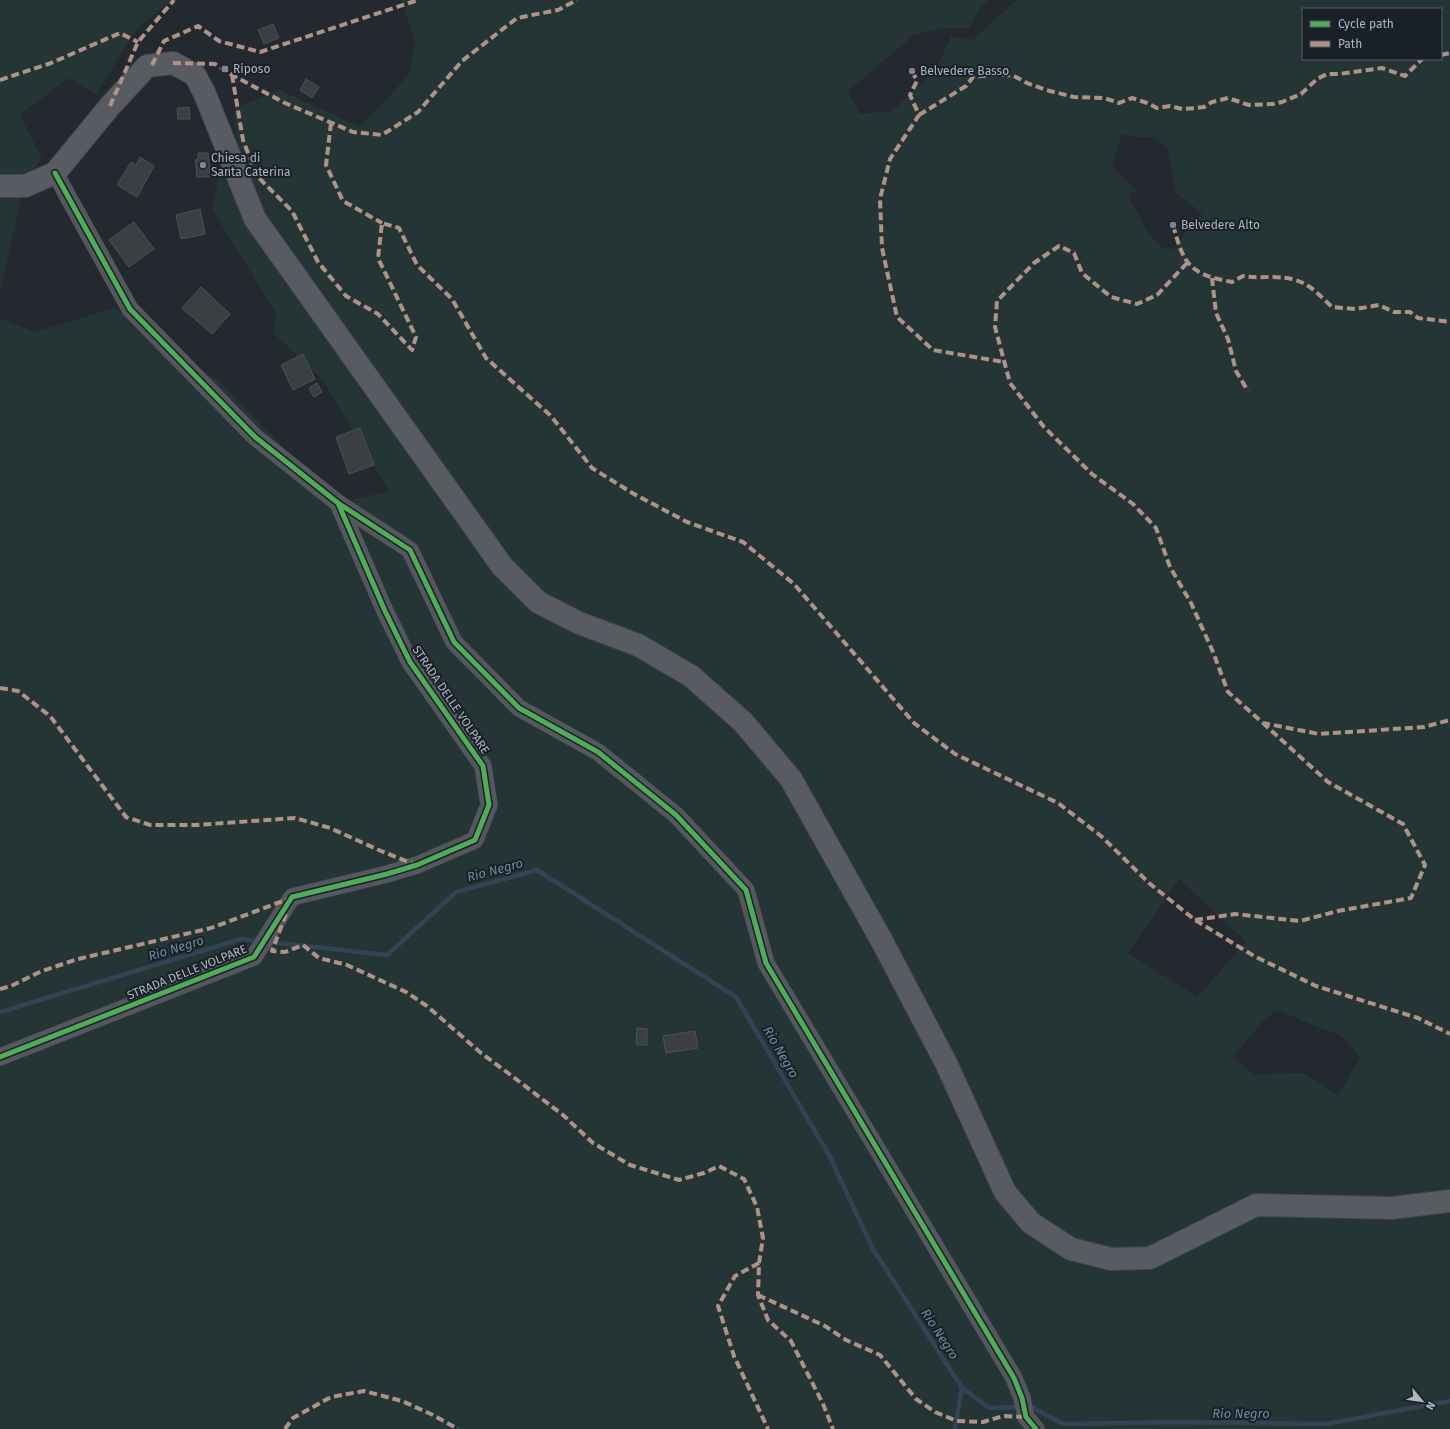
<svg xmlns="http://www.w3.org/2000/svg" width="1450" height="1429" font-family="'Fira Sans',sans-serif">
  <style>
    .green { fill: #253535; fill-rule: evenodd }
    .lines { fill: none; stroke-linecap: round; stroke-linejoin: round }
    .stream { stroke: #334355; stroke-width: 4.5 }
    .building { fill: #3b3f44; stroke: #4c5057 }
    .street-casing { stroke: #404348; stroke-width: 18 }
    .secondary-casing { stroke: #404348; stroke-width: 24 }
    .street { stroke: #54585d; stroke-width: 17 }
    .secondary { stroke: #585c62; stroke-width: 22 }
    .quiet { stroke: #af9288; stroke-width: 4; stroke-dasharray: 8 4; stroke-linecap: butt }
    .cycleway-casing { stroke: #192028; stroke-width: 8 }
    .cycleway { stroke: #51ab58; stroke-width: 5 }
    .poi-dot { fill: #7d858e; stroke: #192028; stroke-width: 1.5 }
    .labels { text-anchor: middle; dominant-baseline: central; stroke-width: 4; stroke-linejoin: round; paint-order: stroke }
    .poi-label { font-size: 12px; fill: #adb6c1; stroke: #192028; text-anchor: start }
    .street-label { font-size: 12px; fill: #adb6c1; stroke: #192028 }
    .water-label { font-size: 13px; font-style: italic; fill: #7089a2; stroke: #192028 }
  </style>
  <rect width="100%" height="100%" fill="#24292f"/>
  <g class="green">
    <path d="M0,0H171L136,30L96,94L68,78L20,115L42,159L25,177H0Z"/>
    <path d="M401,0H989L981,7L969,28H943L914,35L848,91L860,114L892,111L935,71L951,36L972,40L1017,0H1450V1192L1391,1199L1254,1195L1148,1249L1112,1250L1075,1240L1037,1216L1013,1187L749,715L583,615L543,595L510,560L263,214L237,150L234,108L280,90L360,127L409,75L415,42ZM1303,9H1441V59H1303ZM1122,134L1134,137H1155L1168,148L1176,194L1204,214L1192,218L1176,249L1163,248L1148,233L1128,195L1137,190L1112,167ZM1179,879L1246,942L1197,997L1128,953ZM1276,1010L1343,1037L1360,1058L1338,1095L1303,1073L1254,1074L1233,1057L1261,1023Z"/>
    <path d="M222,163L496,572L686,684L736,728L783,785L875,947L937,1067L998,1197L1110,1268L1258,1214L1450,1210V1429H0V318L34,332L114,308L220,382L338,503L389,491L323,380L273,333L276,313L212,209Z"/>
    <path d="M0,194H22L0,293Z"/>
  </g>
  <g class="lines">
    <g class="stream">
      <path d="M268,942L387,955L456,892L537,870L736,997L829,1155L873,1249L962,1388L989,1408L1021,1407"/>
      <path d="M0,1012L241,939L259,941"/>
      <path d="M1028,1407H1032L1063,1424L1175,1422L1326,1424L1450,1401"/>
      <path d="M955,1429L962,1388"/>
    </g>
  </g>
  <g class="building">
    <path d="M273,24L279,38L264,44L258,30Z"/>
    <path d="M306,79L319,87L312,98L300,90Z"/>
    <path d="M189,107L190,119H178L177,108Z"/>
    <path d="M198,153H208L210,171L209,177H197L195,160L198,159Z"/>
    <path d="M140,157L154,166L137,197L117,185L131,162L136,165Z"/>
    <path d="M200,209L205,234L181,239L176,215Z"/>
    <path d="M134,222L154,249L129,267L109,240Z"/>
    <path d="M201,287L230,314L212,334L182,308Z"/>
    <path d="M303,354L315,379L293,390L281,365Z"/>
    <path d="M317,383L322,392L314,397L309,388Z"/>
    <path d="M360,428L374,465L349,474L336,437Z"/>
    <path d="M637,1028L647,1029V1045H636Z"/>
    <path d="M695,1031L698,1048L666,1053L663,1036Z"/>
  </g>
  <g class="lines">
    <defs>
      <g id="street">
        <path d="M55,173L130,309L255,437L338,503L410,550L454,642L519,708L598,752L676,815L746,890L766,963L1014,1378L1022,1398L1026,1417L1036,1429"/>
        <path d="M0,1057L254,957L292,897L387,874L417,865L475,840L489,805L483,766L410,662L385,611L338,503"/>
      </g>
      <path id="secondary" d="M0,186H25L55,173L110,106L147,66L173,63L195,75L204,92L255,219L502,566L538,602L579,623L638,645L691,676L743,722L791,779L883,943L946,1063L1005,1192L1031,1223L1071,1249L1111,1259L1150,1258L1256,1205L1392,1208L1450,1201"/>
    </defs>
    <use href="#street" class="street-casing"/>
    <use href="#secondary" class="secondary-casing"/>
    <use href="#street" class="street"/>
    <use href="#secondary" class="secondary"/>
    <g class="quiet">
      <path d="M1441,55L1450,53"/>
      <path d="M173,63L215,64L232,75L285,103L353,132L382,135L418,112L462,61L517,18L558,10L577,0"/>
      <path d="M152,65L164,41L198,26L219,41L260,52L418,0"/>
      <path d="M912,71L917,81L910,95L919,115L890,159L880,199L882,248L897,317L933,350L1004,362"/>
      <path d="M232,75L243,140L257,176L292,211L318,262L346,296L378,314L412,350L416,337L378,258L382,223L399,228L417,265L452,299L486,358L551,416L592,468L634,494L687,522L743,542L794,584L914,723L955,754L1058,803L1101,836L1149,883L1195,920L1254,956L1316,986L1418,1018L1450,1034"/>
      <path d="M0,80L51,63L120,33L138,42"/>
      <path d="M110,106L138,42L174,0"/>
      <path d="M919,115L966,86L973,77L999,74L1014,76L1027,83L1046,90L1074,97L1104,98L1119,103L1132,98L1147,103L1157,108L1170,106L1182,109L1196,108L1204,107L1212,102L1228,98L1249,105L1273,104L1282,102L1301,94L1317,79L1327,74H1339L1382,68L1405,76L1422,59"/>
      <path d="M331,123L326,165L343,201L382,223"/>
      <path d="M1173,225C1184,265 1189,274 1232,282L1243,276C1253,278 1263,277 1273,277C1305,278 1311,287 1332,307L1356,309L1379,305L1394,312H1410L1418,318L1450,322"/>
      <path d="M1187,263L1157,295L1137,304L1111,297L1094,283L1082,273L1074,253L1059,246L1034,263L997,301L995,327L1010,383L1044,427L1092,474L1133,504L1156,528L1170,567L1191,603L1213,652L1228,692L1263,723L1319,734L1424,727L1450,720"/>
      <path d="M1212,278L1216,313L1228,339L1236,371L1248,391"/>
      <path d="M0,688L18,691L50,716L126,817L150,825H196L295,818L330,828L381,851L416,865"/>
      <path d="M286,914L272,951L285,952L303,945L319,958L347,965L406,992L427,1006L481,1053L508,1073L563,1115L593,1143L630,1165L679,1180L704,1173L719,1166L744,1179L757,1207L763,1238L759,1263L758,1295L768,1320L791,1341L823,1404L833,1429"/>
      <path d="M1195,920L1235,914L1300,921L1338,911L1411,898L1425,865L1403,824L1328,782L1264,724"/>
      <path d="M0,989L11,986L42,971L78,959L211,928L291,898"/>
      <path d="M759,1263L735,1276L718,1306L734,1356L768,1429"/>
      <path d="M758,1295L825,1326L846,1340L880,1355L916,1399L935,1412L957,1421L983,1422L1003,1416L1026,1417"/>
      <path d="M285,1429L293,1418L331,1397L364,1391L402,1401L433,1415L458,1429"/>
    </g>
    <defs>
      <g id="cycleway">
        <path d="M55,173L130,309L255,437L338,503L410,550L454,642L519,708L598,752L676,815L746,890L766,963L1014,1378L1022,1398L1026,1417L1036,1429"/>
        <path d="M0,1057L254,957L292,897L387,874L417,865L475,840L489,805L483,766L410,662L385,611L338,503"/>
      </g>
    </defs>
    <use href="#cycleway" class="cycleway-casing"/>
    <use href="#cycleway" class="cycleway"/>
  </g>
  <g class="poi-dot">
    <rect x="221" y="65" width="8" height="8" rx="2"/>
    <circle cx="912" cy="71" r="4"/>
    <circle cx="203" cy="165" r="4"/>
    <circle cx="1173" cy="225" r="4"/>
  </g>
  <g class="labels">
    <g class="poi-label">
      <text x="233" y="69">Riposo</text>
      <text x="920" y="71">Belvedere Basso</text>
      <text x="211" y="158">Chiesa di<tspan x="211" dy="14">Santa Caterina</tspan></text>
      <text x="1181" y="225">Belvedere Alto</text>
    </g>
    <g class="street-label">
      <text transform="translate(451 700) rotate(56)">STRADA DELLE VOLPARE</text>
      <text transform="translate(187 972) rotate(-22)">STRADA DELLE VOLPARE</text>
    </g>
    <g class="water-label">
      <text transform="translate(495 870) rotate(-15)">Rio Negro</text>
      <text transform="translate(176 948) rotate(-17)">Rio Negro</text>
      <text transform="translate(781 1052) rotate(60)">Rio Negro</text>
      <text transform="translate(940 1334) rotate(57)">Rio Negro</text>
      <text x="1241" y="1413">Rio Negro</text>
    </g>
  </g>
  <rect x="1302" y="8" width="140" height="52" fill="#192028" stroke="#545c65"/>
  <rect x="1310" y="21" width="20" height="6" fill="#51ab58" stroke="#545c65"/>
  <text x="1338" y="28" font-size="12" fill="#adb6c1">Cycle path</text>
  <rect x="1310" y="41" width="20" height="6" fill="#af9288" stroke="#545c65"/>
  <text x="1338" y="48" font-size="12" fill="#adb6c1">Path</text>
  <g transform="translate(1422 1401) rotate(119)" stroke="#192028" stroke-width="3" paint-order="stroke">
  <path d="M0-3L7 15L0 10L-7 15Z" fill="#adb6c1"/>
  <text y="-6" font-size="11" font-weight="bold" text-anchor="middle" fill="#adb6c1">N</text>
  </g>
</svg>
